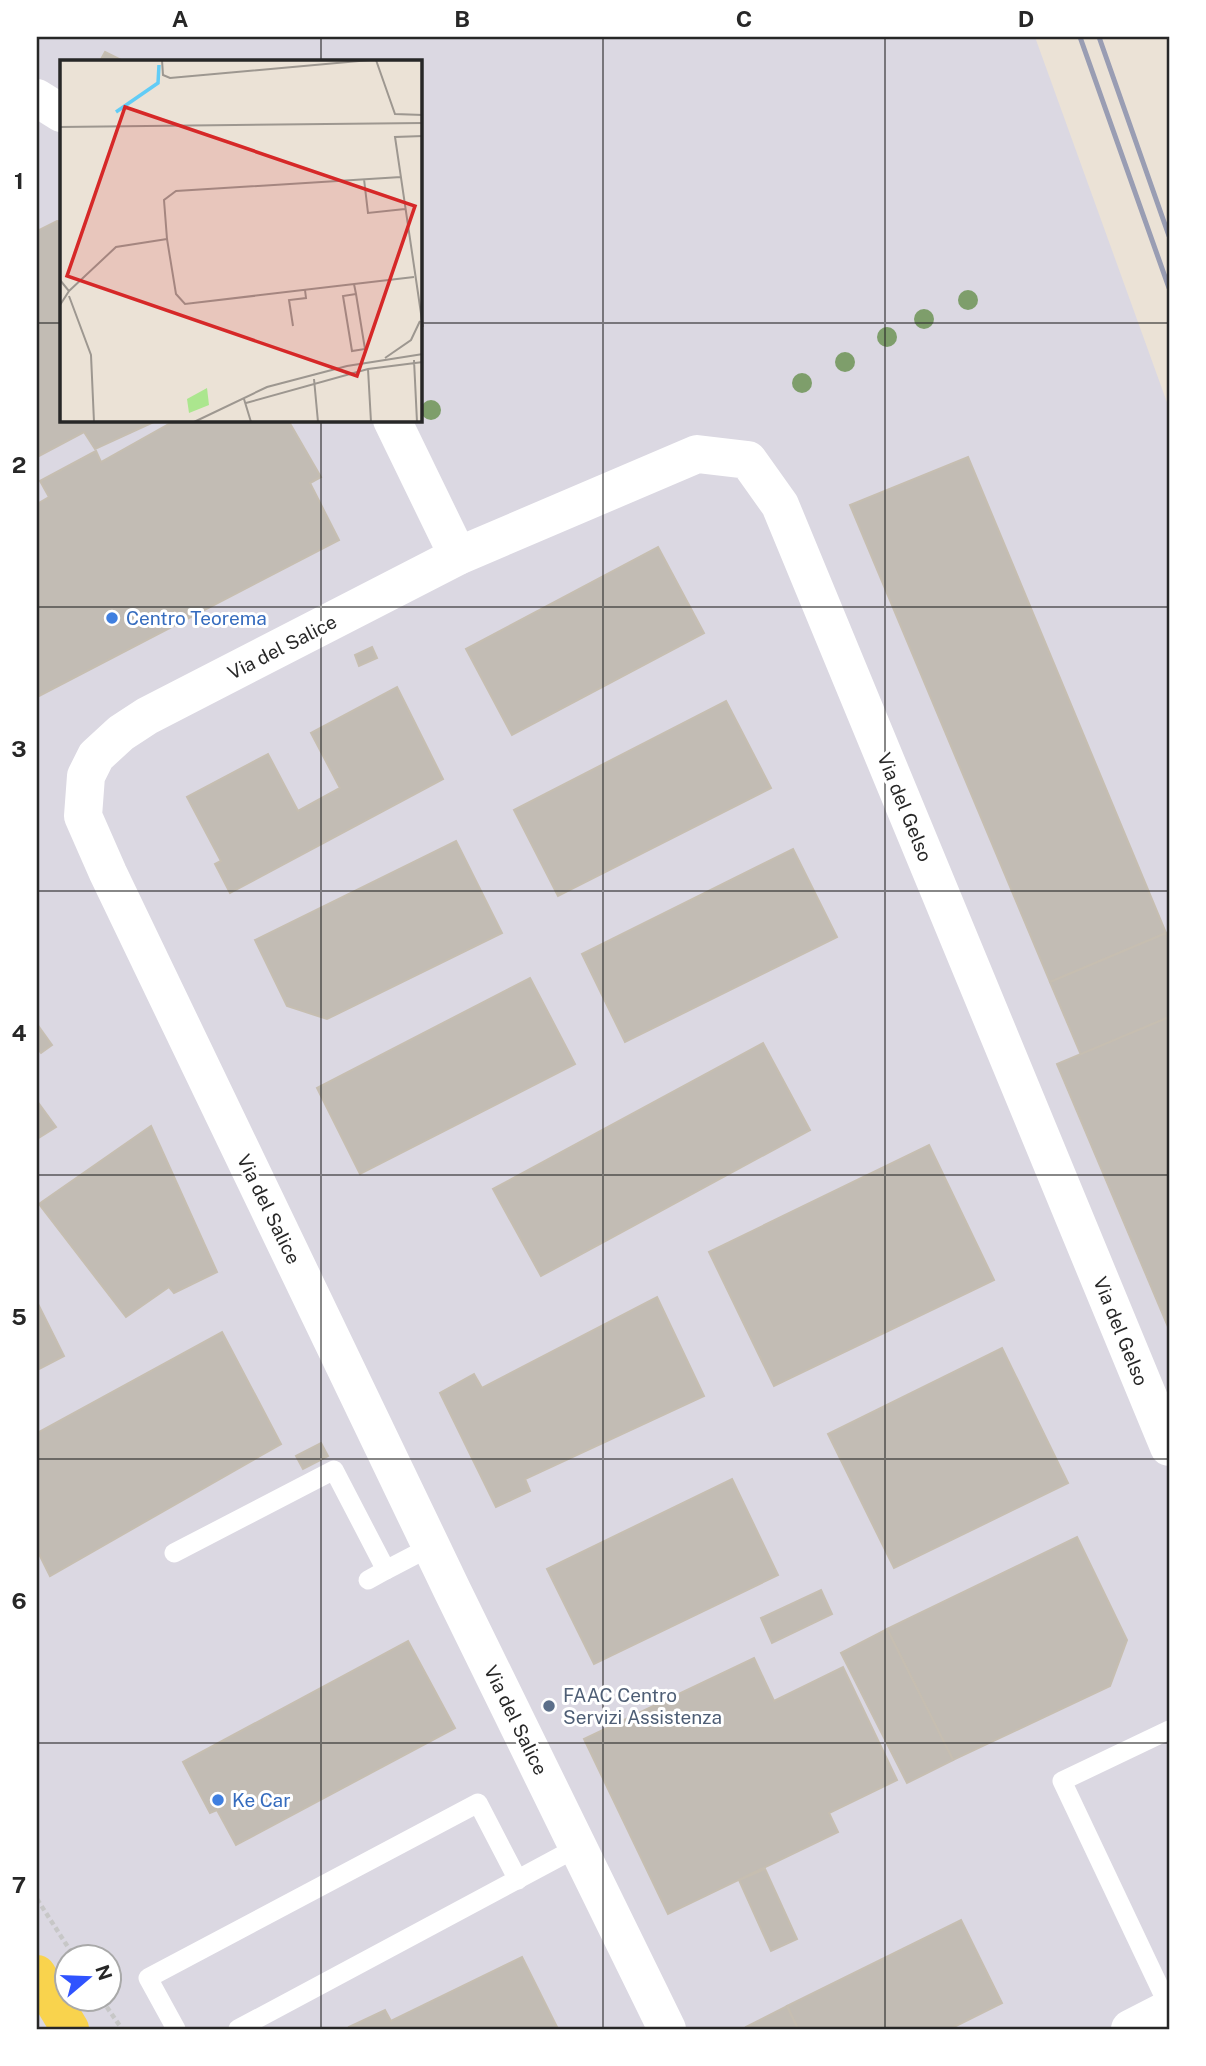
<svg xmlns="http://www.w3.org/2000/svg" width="1206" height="2066" font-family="'Public Sans',sans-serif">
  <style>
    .industrial { fill: #dbd8e2; fill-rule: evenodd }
    .building { fill: #c2bcb4; stroke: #c6beb1; stroke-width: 2 }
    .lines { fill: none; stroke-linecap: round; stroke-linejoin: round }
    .path { stroke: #c7c7c7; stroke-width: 4.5; stroke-dasharray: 5 3.5; stroke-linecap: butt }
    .service { stroke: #fff; stroke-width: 19 }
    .minor { stroke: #fff; stroke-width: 38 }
    .primary { stroke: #f9d34d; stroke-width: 38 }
    .rail { stroke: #999db3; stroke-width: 5 }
    .tree { fill: #7e9e6b }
    .grid { fill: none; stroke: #272727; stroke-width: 2; stroke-opacity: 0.55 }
    .shop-dot { fill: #3f7fe0; stroke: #fff; stroke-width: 2.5 }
    .service-dot { fill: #5c6f8a; stroke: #fff; stroke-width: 2.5 }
    .labels { text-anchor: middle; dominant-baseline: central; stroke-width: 6; stroke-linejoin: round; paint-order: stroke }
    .shop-label { font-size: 19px; fill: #366cbe; stroke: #fff; text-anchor: start }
    .street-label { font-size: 19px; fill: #272727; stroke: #fff }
    .service-label { font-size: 19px; fill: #4e5e75; stroke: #fff; text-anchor: start }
    .inset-river { fill: none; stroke: #61ccf6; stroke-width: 3.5 }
    .inset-road { fill: none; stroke: #9d9790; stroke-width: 2 }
    .view { fill: #d62828; fill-opacity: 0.15; stroke: #d62828; stroke-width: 3.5 }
    .inset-edge { fill: none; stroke: #272727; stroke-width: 3.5 }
    .neatline { fill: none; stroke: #272727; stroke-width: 2.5 }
    .grid-label { font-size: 23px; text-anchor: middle; font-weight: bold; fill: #272727 }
  </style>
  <rect width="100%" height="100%" fill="#ebe2d6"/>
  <path class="industrial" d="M37,37H1035L1169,408V2029H37ZM61,61H420V420H61ZM66,1958H108V2000H66Z"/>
  <g class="building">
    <path d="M105,52L123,61H100Z"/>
    <path d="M57,221L61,222V420H158L95,449L84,432L37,457V231Z"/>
    <path d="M176,420H288L321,477L310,483L339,540L37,697V504L49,497L40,481L96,451L101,462Z"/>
    <path d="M968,457L1166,933L1050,982L850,505Z"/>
    <path d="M658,547L704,633L512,735L466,649Z"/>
    <path d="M372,647L377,658L359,666L355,655Z"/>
    <path d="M397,687L443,779L230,893L215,864L221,861L187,797L268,754L298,811L340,788L311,733Z"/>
    <path d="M726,701L771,788L558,896L514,810Z"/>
    <path d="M456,841L502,933L327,1019L287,1006L255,940Z"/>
    <path d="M793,849L837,937L625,1042L582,954Z"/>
    <path d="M1166,933L1169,941V1017L1081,1055L1050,982Z"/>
    <path d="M530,978L575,1064L360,1174L317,1088Z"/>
    <path d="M1169,1017V1329L1057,1064Z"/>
    <path d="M37,1024L52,1045L41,1053L37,1048Z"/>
    <path d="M763,1043L810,1130L541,1276L493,1189Z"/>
    <path d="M37,1101L56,1127L37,1139Z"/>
    <path d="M151,1126L217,1272L174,1293L169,1287L126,1317L39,1204Z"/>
    <path d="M929,1145L994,1280L774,1386L709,1252Z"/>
    <path d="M657,1297L704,1396L525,1479L530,1491L496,1507L440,1393L474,1374L482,1388Z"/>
    <path d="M37,1302L64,1356L37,1370Z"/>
    <path d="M222,1332L281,1444L50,1576L37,1550V1433Z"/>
    <path d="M1002,1348L1068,1483L894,1568L828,1434Z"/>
    <path d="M321,1443L328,1456L303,1469L296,1456Z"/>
    <path d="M732,1479L778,1575L594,1664L547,1569Z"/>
    <path d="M1077,1537L1127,1640L1110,1686L953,1760L887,1629Z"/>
    <path d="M821,1590L832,1614L772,1643L761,1618Z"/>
    <path d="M887,1629L953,1760L907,1783L841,1653Z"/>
    <path d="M408,1641L455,1728L236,1845L217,1810L210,1813L183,1762Z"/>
    <path d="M754,1658L774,1701L843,1667L897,1780L829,1813L838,1832L668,1914L584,1739Z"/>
    <path d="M765,1869L797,1939L771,1951L739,1880Z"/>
    <path d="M961,1920L1002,2003L950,2029H798L787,2006Z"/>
    <path d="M522,1957L558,2029H350L349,2027L385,2010L391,2021Z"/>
    <path d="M787,2006L798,2029H747L746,2027Z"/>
  </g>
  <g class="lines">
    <g class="path">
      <path d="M37,1899L75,1958"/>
      <path d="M102,2000L122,2029"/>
    </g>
    <g class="service">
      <path d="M174,1553L334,1470L386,1570L432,1546"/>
      <path d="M368,1580L386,1570"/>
      <path d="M1169,1730L1062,1781L1169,2007"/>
      <path d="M176,2029L148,1978L478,1803L518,1880"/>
      <path d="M238,2029L578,1847"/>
    </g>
    <g class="minor">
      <path d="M37,98L61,113"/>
      <path d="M392,420L458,556"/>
      <path d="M667,2029L453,1592L108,873L83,816L86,776L96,756L121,733L147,716L458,556L697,454L748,460L780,505L1169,1447"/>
      <path d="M1130,2029L1169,2009"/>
    </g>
    <path class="primary" d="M37,1974L70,2029"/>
    <g class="rail">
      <path d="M1080,37L1169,288"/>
      <path d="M1099,37L1169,236"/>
    </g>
  </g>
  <g class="tree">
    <circle cx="968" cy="300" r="10"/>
    <circle cx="924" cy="319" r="10"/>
    <circle cx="887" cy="337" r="10"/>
    <circle cx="845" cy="362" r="10"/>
    <circle cx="802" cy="383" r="10"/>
    <circle cx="431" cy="410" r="10"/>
  </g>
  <path class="grid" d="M321,37V61M603,37V2029M885,37V2029M37,323H61M420,323H1169M321,420V2029M37,607H1169M37,891H1169M37,1175H1169M37,1459H1169M37,1743H1169"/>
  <g class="shop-dot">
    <circle cx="112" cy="618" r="7"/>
    <circle cx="218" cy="1800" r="7"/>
  </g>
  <circle class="service-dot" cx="549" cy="1706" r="7"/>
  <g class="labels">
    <g class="shop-label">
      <text x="126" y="618">Centro Teorema</text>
      <text x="232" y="1800">Ke Car</text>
    </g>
    <g class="street-label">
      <text transform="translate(282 647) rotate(-27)">Via del Salice</text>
      <text transform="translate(905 807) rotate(68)">Via del Gelso</text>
      <text transform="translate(269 1209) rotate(64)">Via del Salice</text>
      <text transform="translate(1121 1331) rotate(68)">Via del Gelso</text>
      <text transform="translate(516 1720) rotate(64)">Via del Salice</text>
    </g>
    <g class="service-label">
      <text x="563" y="1695">FAAC Centro<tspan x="563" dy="22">Servizi Assistenza</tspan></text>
    </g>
  </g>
  <g transform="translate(60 60)">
    <rect width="362" height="362" fill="#ebe2d6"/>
    <path d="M147,328L149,345L129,353L127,339Z" fill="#abe68e"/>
    <path class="inset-river" d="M56,52L98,23L99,5"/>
    <path class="inset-road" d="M102,0L103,15L110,18L310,0M316,0L335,54L363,55M0,67L363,63M363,76L335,77L363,267M341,117L116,131L104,140L107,179L116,234L125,244L354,217M304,119L308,153L345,149M0,220L9,231L0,245M294,224L296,234L305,289L292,291L283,236L296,234M9,231L56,187L107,179M9,236L31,295L34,362M233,266L229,240L246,238L245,230M325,298L351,280L360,261M354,300L357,362M308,309L311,362M254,319L258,362M184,339L191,362M186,343L308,309L363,302M134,362L207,327L287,306L363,294"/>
    <path class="view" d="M65,47L355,146L297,316L7,216Z"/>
    <rect width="362" height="362" class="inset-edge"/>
  </g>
  <rect width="1206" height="2066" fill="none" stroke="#ffffff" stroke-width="77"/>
  <g transform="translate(88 1978) rotate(71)"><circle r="33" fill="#ffffff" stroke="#a9a9a9" stroke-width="2"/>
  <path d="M0-5L12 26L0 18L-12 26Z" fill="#2f53ff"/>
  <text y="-10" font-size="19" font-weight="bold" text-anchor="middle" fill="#272727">N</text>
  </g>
  <rect x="38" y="38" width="1130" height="1990" class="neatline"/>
  <g class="grid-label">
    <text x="180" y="27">A</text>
    <text x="462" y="27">B</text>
    <text x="744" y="27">C</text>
    <text x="1026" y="27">D</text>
    <text x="19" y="189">1</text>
    <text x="19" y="473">2</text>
    <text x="19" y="757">3</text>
    <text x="19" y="1041">4</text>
    <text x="19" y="1325">5</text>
    <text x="19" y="1609">6</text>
    <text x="19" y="1893">7</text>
  </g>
</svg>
